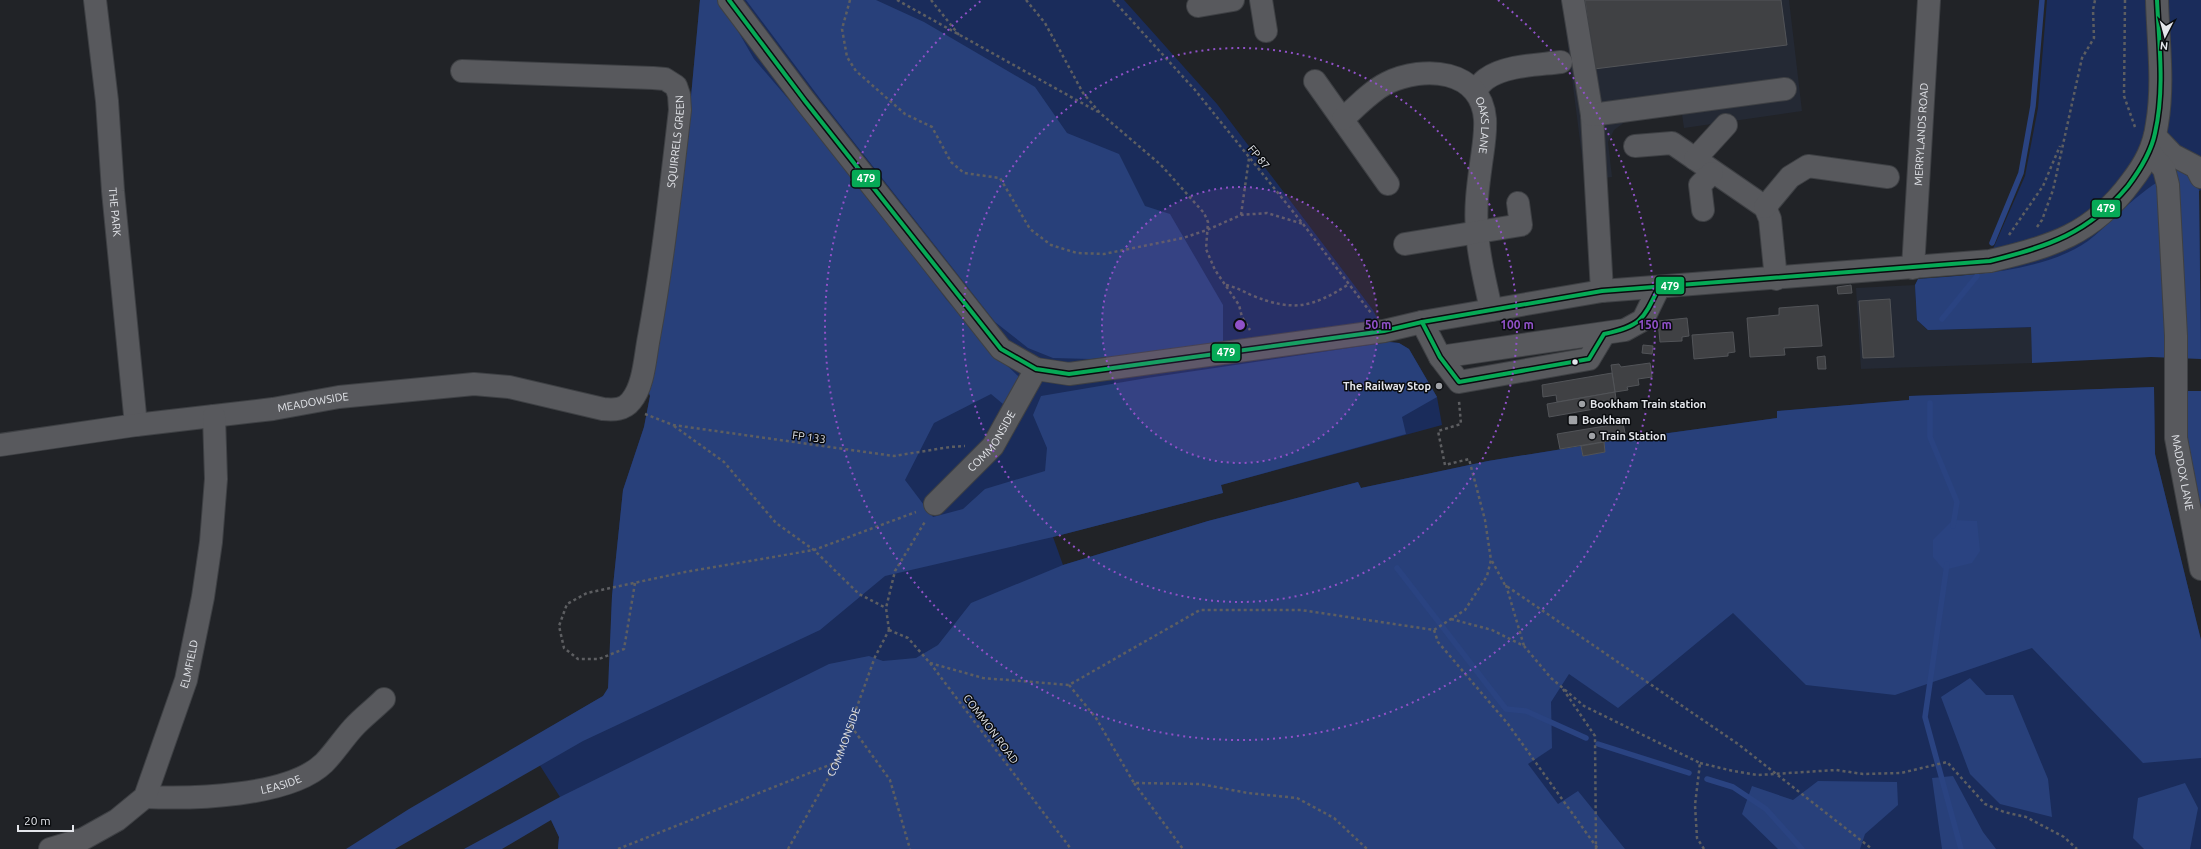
<svg xmlns="http://www.w3.org/2000/svg" width="2201" height="849" font-family="Ubuntu,sans-serif">
<style>
.built{fill:#242934}
.green{fill:#1a2c5b}
.forest{fill:#28407a}
.water{fill:#2a4381}
.lines{fill:none;stroke-linecap:round;stroke-linejoin:round}
.stream{stroke:#2a4381;stroke-width:5.5}
.building{fill:#404144;stroke:#525458}
.minor-casing{stroke:#3e4044;stroke-width:24}
.path{stroke:#5d5e61;stroke-width:2.5;stroke-dasharray:3 3;stroke-linecap:butt}
.minor{stroke:#58595d;stroke-width:22}
.bus-1-casing{stroke:#0a0c0f;stroke-width:7}
.bus-1{stroke:#06aa56;stroke-width:4}
.ring{fill:none;stroke:#9051c8;stroke-width:2;stroke-dasharray:2 4}
.bus-dot{fill:#e4e6eb;stroke:#0a0c0f;stroke-width:1.5}
.poi-dot{fill:#a0a2a6;stroke:#0a0c0f;stroke-width:1.5}
.labels{text-anchor:middle;stroke-width:3;stroke-linejoin:round;paint-order:stroke}
.street-label{font-size:11px;fill:#e4e6eb;stroke:#0a0c0f}
.poi-label{font-size:11px;font-weight:bold;fill:#e4e6eb;stroke:#0a0c0f;text-anchor:start}
.centre{fill:#9051c8;stroke:#0a0c0f;stroke-width:2}
.ring-label{font-size:12px;text-anchor:middle;font-weight:bold;fill:#9051c8;stroke:#0a0c0f;stroke-width:3;stroke-linejoin:round;paint-order:stroke}
.line-badge{stroke:#0a0c0f;stroke-width:1.5}
.badge-label{font-size:11px;text-anchor:middle;font-weight:bold;fill:#fff}
</style>
<rect width="100%" height="100%" fill="#212327"/>
<g class="built">
<path d="M1562,0H1789L1802,111L1684,128L1682,114L1625,122L1614,130L1608,142L1612,177L1585,180Z"/>
<path d="M1915,285L1917,320L1928,330L2031,327L2032,363L1861,369L1856,288Z"/>
</g>
<g class="green">
<path d="M700,0H1124L1217,104L1373,310L1389,342L1399,343L1409,349L1437,397L1442,425L1221,485L1223,493L1053,537L1063,565L1208,521L1358,482L1361,488L1488,461L1581,446L1583,456L1605,452L1604,442L1777,418V411L1909,400V396L2154,387L2155,454L2201,640V849H558L559,837L551,820L560,797L525,742L603,696L609,688L612,596L623,490L644,427L650,396L646,384L688,129Z"/>
<path d="M2047,0H2201V190L2199,191L2201,359L2152,324L1928,330L1917,320L1915,285L1918,279L1989,274L1993,249L2025,176L2038,108Z"/>
</g>
<g class="forest">
<path d="M700,0H720L754,59L850,171L946,299L991,350L1018,376V391L1003,404L991,394L934,423L905,480L933,517L963,509L985,489L1045,471L1047,448L1033,415L1041,396L1147,378L1389,342L1399,343L1409,349L1437,397L1402,417L1406,434L1221,485L1223,493L1053,537L885,576L820,630L583,741L395,849H346L409,809L603,696L608,688L612,596L623,490L644,427L650,396L646,384L688,129Z"/>
<path d="M746,0H876L924,22L1035,87L1067,133L1119,154L1145,206L1170,214L1223,305V344L1091,359L1053,358L1028,348L995,322L824,104Z"/>
<path d="M2181,168L2192,176L2199,190L2201,359L2151,357L2032,363L2031,327L1928,330L1917,320L1915,285L1918,279C1970,275 2044,272 2088,241C2105,228 2119,212 2136,198C2150,186 2165,177 2181,168Z"/>
<path d="M2154,387L2155,454L2201,640V758L2143,763L2032,648L1895,695L1806,685L1733,613L1618,708L1569,674L1551,702L1552,748L1528,764L1558,804L1578,791L1625,849H558L559,837L551,820L502,849H464L560,797L829,664L869,656L883,661L916,658L938,645L971,603L1063,565L1208,521L1358,482L1361,488L1488,461L1581,446L1583,456L1605,452L1604,442L1777,418V411L1909,400V396Z"/>
<path d="M2185,391H2201V525L2190,472Z"/>
<path d="M1970,678L1986,695H2013L2048,779L2052,817L2000,804L1970,774L1941,697Z"/>
<path d="M1953,776L1983,832L1996,849H1942L1932,778Z"/>
<path d="M1818,781L1897,782L1898,805L1865,834L1860,849H1778L1742,814L1752,786L1793,800Z"/>
<path d="M2185,783L2198,808L2190,849H2144L2133,838L2138,798Z"/>
</g>
<path class="water" d="M1953,520L1977,521L1980,551L1972,563L1944,570L1933,557V540Z"/>
<g class="lines">
<g class="stream">
<path d="M1992,243L2021,173L2033,106L2042,0"/>
<path d="M1942,319L1977,276"/>
<path d="M1930,403V437L1957,502L1953,526"/>
<path d="M1947,564L1925,717L1961,849"/>
<path d="M1397,568L1506,709L1526,711L1586,738"/>
<path d="M1598,744L1689,773"/>
<path d="M1707,779L1733,787L1766,809L1802,849"/>
</g>
</g>
<g class="building">
<path d="M1585,0H1781L1787,45L1594,69Z"/>
<path d="M1851,285L1852,293L1838,294L1837,287Z"/>
<path d="M1890,299L1894,357L1863,358L1859,301Z"/>
<path d="M1818,305L1822,346L1784,348L1785,355L1750,357L1747,318L1779,315V308Z"/>
<path d="M1687,318L1689,336L1682,337V341L1660,342L1658,321Z"/>
<path d="M1733,332L1735,352L1728,353V356L1694,359L1692,335Z"/>
<path d="M1643,345L1653,346L1652,354L1642,353Z"/>
<path d="M1825,356L1826,369H1818L1817,357Z"/>
<path d="M1650,363L1652,377L1638,379L1639,385L1627,387L1628,390L1615,392L1611,365L1619,364L1621,367Z"/>
<path d="M1612,373L1615,392L1557,402L1556,395L1543,397L1542,385Z"/>
<path d="M1615,392L1617,405L1549,417L1547,404Z"/>
<path d="M1623,423L1626,438L1560,449L1557,434Z"/>
<path d="M1604,442L1605,452L1583,456L1581,446Z"/>
</g>
<g class="lines">
<g class="minor-casing">
<g id="minor">
<path id="s2" d="M95,0L107,101L113,191L136,425"/>
<path d="M729,0L805,101L1001,349L1036,369L1069,374L1384,331L1422,322L1602,291L1990,261C2051,247 2093,234 2131,182C2145,164 2154,147 2157,124C2164,84 2158,40 2157,0"/>
<path d="M1261,0L1266,31"/>
<path d="M1573,0L1592,115L1602,291"/>
<path d="M1198,6L1233,0"/>
<path d="M1315,81L1388,184"/>
<path d="M1475,91C1478,87 1482,82 1486,79C1505,65 1538,65 1561,62"/>
<path d="M1592,115L1785,89"/>
<path id="s3" d="M1343,119C1356,107 1371,91 1387,83C1424,65 1481,69 1485,119C1486,134 1483,149 1481,164C1478,186 1475,208 1477,230C1478,257 1486,284 1491,310"/>
<path d="M2155,136L2173,155L2196,167L2201,177"/>
<path d="M1635,146L1672,143L1765,207L1770,219L1776,279"/>
<path id="s4" d="M2150,153L2164,169L2168,185L2176,336V438L2201,569"/>
<path d="M1695,159L1726,125"/>
<path d="M1765,207L1790,177L1808,166L1888,177"/>
<path d="M1703,210L1700,185L1712,173"/>
<path d="M1405,244L1521,225L1518,203"/>
<path id="s5" d="M1913,268L1929,0"/>
<path d="M1422,322L1440,357L1459,382L1589,359L1604,334"/>
<path d="M1440,357L1625,330L1643,320L1659,287"/>
<path id="s6" d="M0,445L136,425L273,409L339,397L474,384L509,387L603,409C614,410 624,410 631,401C644,386 645,357 649,337C663,261 671,187 680,110L679,95L676,86L665,79L653,78L462,71"/>
<path id="s7" d="M935,504L993,446L1036,369"/>
<path id="s8" d="M145,797C192,799 289,797 324,763C334,753 343,739 353,728C362,718 374,709 384,699"/>
<path id="s9" d="M50,849L83,839L117,820L145,797L186,680L203,597L211,542L216,479L214,416"/>
</g>
</g>
<g class="path">
<path d="M850,0L842,29L847,57L856,71L905,114L932,127L951,162L964,173L1000,178L1030,229L1051,245L1077,253L1104,254L1183,238L1207,230L1241,215L1267,213L1303,224"/>
<path d="M897,0L1098,112"/>
<path d="M931,0L959,35"/>
<path d="M1026,0L1045,23L1083,93L1100,113L1161,165L1204,213L1208,222L1206,249L1215,270L1239,305L1242,317L1250,330"/>
<path d="M1113,0L1195,90L1303,224L1371,313"/>
<path d="M2125,0L2124,96L2135,127"/>
<path d="M1241,215L1249,158"/>
<path d="M2037,227L2042,220L2053,190L2082,58L2094,38L2093,10L2095,0"/>
<path d="M2009,235L2043,186L2060,146"/>
<path d="M1226,285C1235,287 1243,291 1251,295C1293,312 1312,308 1349,284"/>
<path d="M645,414L673,425L894,456L950,447L965,446"/>
<path d="M674,426L724,462L776,523L814,550L859,594L886,608"/>
<path d="M1492,561L1505,585L1738,744L1872,849"/>
<path d="M635,583L624,649L599,659H578L564,648L559,626L567,604L587,593L685,572L814,550L916,512"/>
<path d="M1506,585L1524,646"/>
<path d="M1451,619L1492,630L1524,646L1551,678L1584,706L1700,763L1695,805L1697,838L1704,849"/>
<path d="M889,630L908,638L930,663L1071,849"/>
<path d="M889,630L886,608L895,571L926,520"/>
<path d="M1434,630L1438,642L1508,724L1598,849"/>
<path d="M930,663L983,678L1069,685L1200,610H1301L1434,630L1465,610L1487,576L1491,560L1485,520L1469,459L1445,465L1438,431L1461,424L1459,401"/>
<path d="M1069,685L1096,718L1134,783L1200,784L1248,793L1297,798L1334,818L1367,849"/>
<path d="M1563,689L1595,736L1596,849"/>
<path d="M851,726L890,780L910,849"/>
<path d="M1700,763L1733,771L1758,775L1836,770L1863,774L1901,773L1947,762L1985,804L2004,812L2026,817L2064,837L2077,849"/>
<path d="M1134,783L1183,849"/>
<path d="M618,849L837,762"/>
<path id="s1" d="M788,849L837,762L875,657L889,630"/>
</g>
<use href="#minor" class="minor"/>
<g class="bus-1-casing">
<g id="bus-1">
<path d="M729,0L805,101L1001,349L1036,369L1069,374L1384,331L1422,322L1602,291L1990,261C2047,247 2089,233 2128,186C2140,170 2151,153 2155,133C2165,89 2159,44 2157,0"/>
<path d="M1422,322L1440,357L1459,382L1589,359L1604,334C1641,326 1643,320 1659,287"/>
</g>
</g>
<use href="#bus-1" class="bus-1"/>
</g>
<circle cx="1240" cy="325" r="138" fill="#9051c8" fill-opacity=".12"/>
<g class="ring">
<circle cx="1240" cy="325" r="138"/>
<circle cx="1240" cy="325" r="277"/>
<path d="M1498 0A415 415 0 1 1 982 0"/>
</g>
<circle class="bus-dot" cx="1575" cy="362" r="3.5"/>
<g class="poi-dot">
<circle cx="1439" cy="386" r="4"/>
<circle cx="1582" cy="404" r="4"/>
<rect x="1568" y="415" width="10" height="10" rx="2"/>
<circle cx="1592" cy="436" r="4"/>
</g>
<g class="labels">
<g class="street-label">
<text dy="4" stroke="none"><textPath href="#s3" startOffset="187">OAKS LANE</textPath></text>
<text dy="4" stroke="none"><textPath href="#s5" startOffset="134">MERRYLANDS ROAD</textPath></text>
<text dy="4" stroke="none"><textPath href="#s6" startOffset="905">SQUIRRELS GREEN</textPath></text>
<text transform="translate(1259 157) rotate(51)" y="4">FP 87</text>
<text dy="4" stroke="none"><textPath href="#s2" startOffset="213">THE PARK</textPath></text>
<text dy="4" stroke="none"><textPath href="#s6" startOffset="316">MEADOWSIDE</textPath></text>
<text transform="translate(809 437) rotate(8)" y="4">FP 133</text>
<text dy="4" stroke="none"><textPath href="#s7" startOffset="85">COMMONSIDE</textPath></text>
<text dy="4" stroke="none"><textPath href="#s4" startOffset="326">MADDOX LANE</textPath></text>
<text dy="4" stroke="none"><textPath href="#s9" startOffset="250">ELMFIELD</textPath></text>
<text transform="translate(991 729) rotate(53)" y="4">COMMON ROAD</text>
<text dy="4" stroke="none"><textPath href="#s1" startOffset="121">COMMONSIDE</textPath></text>
<text dy="4" stroke="none"><textPath href="#s8" startOffset="137">LEASIDE</textPath></text>
</g>
<g class="poi-label">
<text x="1431" y="390" text-anchor="end">The Railway Stop</text>
<text x="1590" y="408">Bookham Train station</text>
<text x="1582" y="424">Bookham</text>
<text x="1600" y="440">Train Station</text>
</g>
</g>
<circle cx="1240" cy="325" r="6" class="centre"/>
<g class="ring-label">
<text x="1378" y="329">50 m</text>
<text x="1517" y="329">100 m</text>
<text x="1655" y="329">150 m</text>
</g>
<g class="line-badge">
<rect x="851" y="169" width="30" height="19" rx="4" fill="#06aa56"/>
<rect x="2091" y="199" width="30" height="19" rx="4" fill="#06aa56"/>
<rect x="1655" y="276" width="30" height="19" rx="4" fill="#06aa56"/>
<rect x="1211" y="343" width="30" height="19" rx="4" fill="#06aa56"/>
</g>
<g class="badge-label">
<text x="866" y="182">479</text>
<text x="2106" y="212">479</text>
<text x="1670" y="290">479</text>
<text x="1226" y="356">479</text>
</g>
<g transform="translate(2165 36) rotate(186)" stroke="#0a0c0f" stroke-width="3" paint-order="stroke">
<path d="M0-3L7 15L0 10L-7 15Z" fill="#e4e6eb"/>
<text y="-6" font-size="11" font-weight="bold" text-anchor="middle" fill="#e4e6eb">N</text>
</g>
<path d="M18 825v6h55v-6" fill="none" stroke="#e4e6eb" stroke-width="2"/>
<text x="24" y="825" font-size="12" fill="#e4e6eb" stroke="#0a0c0f" stroke-width="3" paint-order="stroke">20 m</text>
</svg>
